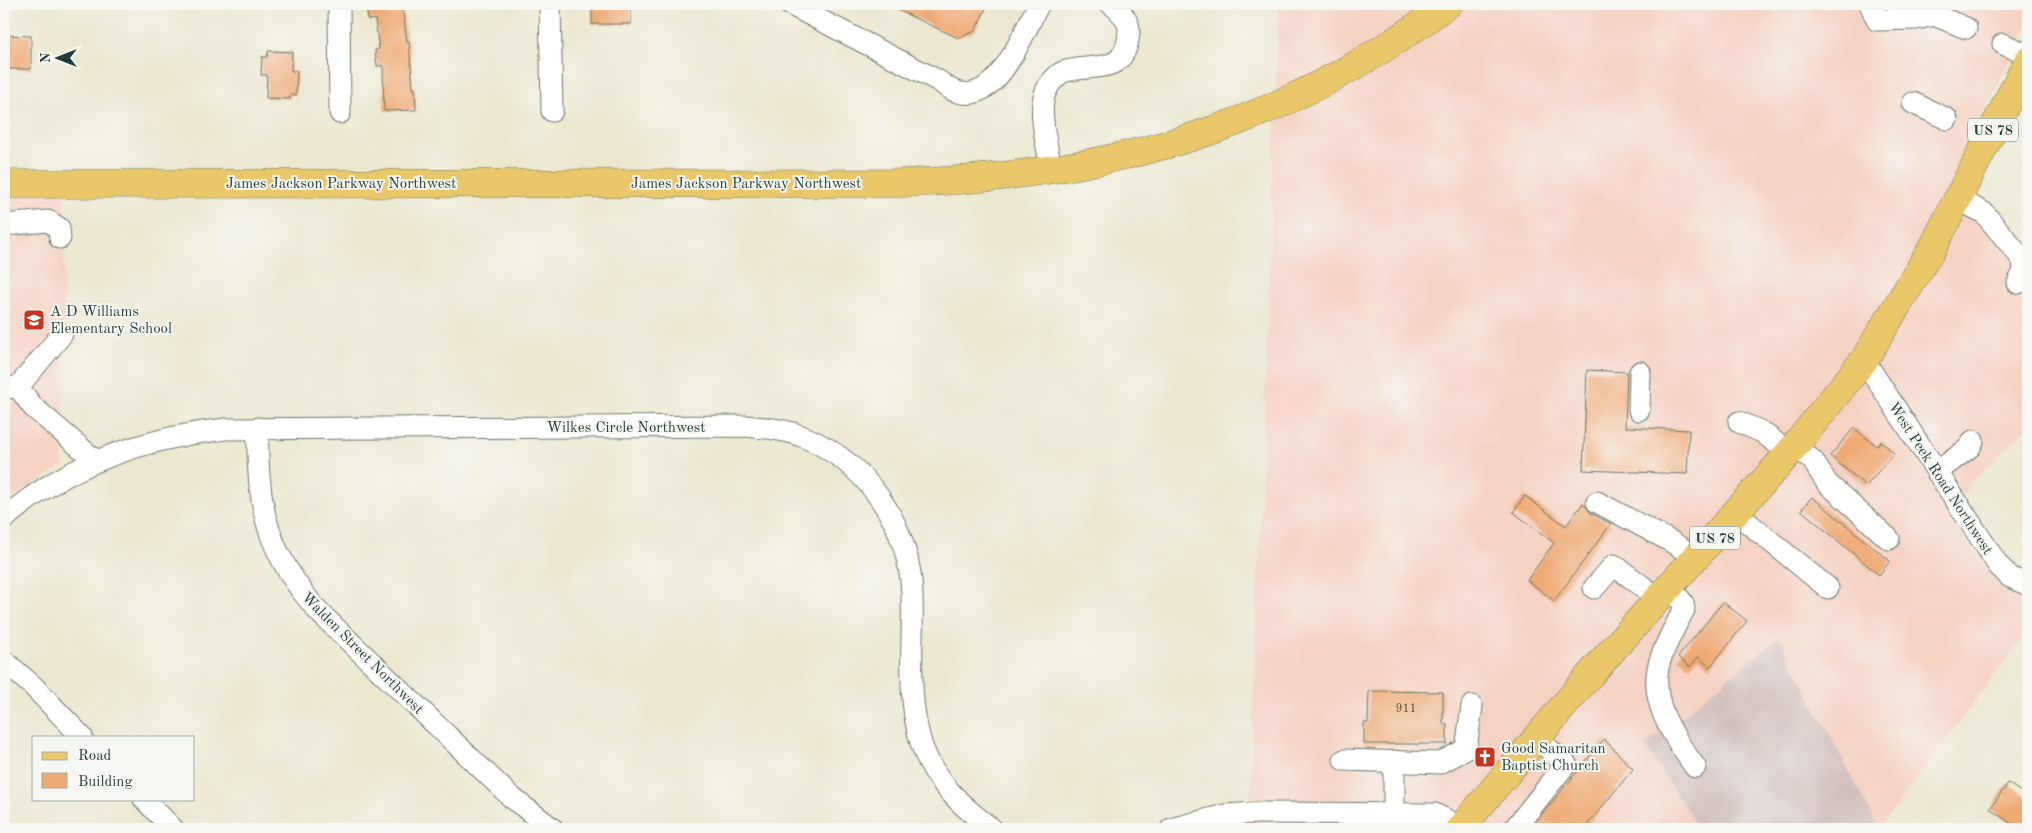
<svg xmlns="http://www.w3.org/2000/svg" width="2032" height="833" font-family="'Old Standard TT',serif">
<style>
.built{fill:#f5d2c2}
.industrial{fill:#d1bfbd}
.building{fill:#efa972}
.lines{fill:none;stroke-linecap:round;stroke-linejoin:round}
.minor-casing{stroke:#67796b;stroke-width:23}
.major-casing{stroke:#67796b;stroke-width:29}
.minor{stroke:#fff;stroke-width:21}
.major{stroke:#eac769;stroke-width:28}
.labels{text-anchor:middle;stroke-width:4;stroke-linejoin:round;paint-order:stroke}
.number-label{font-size:12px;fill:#535844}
.shield{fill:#f6f6f2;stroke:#60746d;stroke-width:1}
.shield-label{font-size:14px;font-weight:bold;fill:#1f3d34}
.street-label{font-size:15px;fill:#1f3d34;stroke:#f6f6f2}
.poi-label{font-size:15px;fill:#1f3d34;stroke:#f6f6f2;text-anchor:start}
</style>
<rect width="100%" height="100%" fill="#f6f6f2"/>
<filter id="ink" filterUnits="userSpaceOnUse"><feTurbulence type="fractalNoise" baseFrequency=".02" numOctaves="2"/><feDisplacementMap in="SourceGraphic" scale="10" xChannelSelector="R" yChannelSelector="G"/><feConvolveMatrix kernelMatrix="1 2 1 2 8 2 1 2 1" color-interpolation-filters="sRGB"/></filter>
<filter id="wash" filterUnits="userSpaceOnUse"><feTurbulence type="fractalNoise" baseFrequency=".0096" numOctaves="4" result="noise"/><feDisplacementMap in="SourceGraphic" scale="20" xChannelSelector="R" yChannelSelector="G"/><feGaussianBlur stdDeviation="1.12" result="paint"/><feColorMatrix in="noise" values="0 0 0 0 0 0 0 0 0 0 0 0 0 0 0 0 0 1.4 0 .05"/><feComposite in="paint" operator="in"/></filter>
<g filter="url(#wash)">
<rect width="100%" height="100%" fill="#ece8d0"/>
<g class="built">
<path d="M1279,4H2028V25L1955,169L2028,245V427L1970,483L1951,522L2000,585L2028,599V631L1879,829H1232L1250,800Z"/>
<path d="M65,174L63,466L4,503V175Z"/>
</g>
<path class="industrial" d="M1779,637L1879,829H1699L1645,746Z"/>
<g id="blocks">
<g class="building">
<path d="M366,4H402L407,42H409L413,88H415L416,110L384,111L383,66H377L375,50L379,49L375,19L368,20Z"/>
<rect x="592" y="4" width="39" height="20"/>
<path d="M885,4H988L975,31L958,38Z"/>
<path d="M4,35L31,36V69H4Z"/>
<path d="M268,51L292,52L291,71H297L296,95H290V99L266,98L267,75H261L262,57H267Z"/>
<path d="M1587,370L1627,372L1625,427L1689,430L1687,474L1583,470Z"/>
<path d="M1854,428L1877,446L1881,441L1894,453L1866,486L1830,456Z"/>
<path d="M1525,496L1566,526L1583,503L1591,513L1611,524L1554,601L1527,580L1554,543L1513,512Z"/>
<path d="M1812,497L1890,561L1879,575L1801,510Z"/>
<path d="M1723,602L1747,621L1710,667L1698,657L1690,667L1678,657Z"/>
<path d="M1369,691L1443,692V724H1447V744H1364V723H1368Z"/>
<path d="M1604,739L1633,769L1584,829H1530Z"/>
<path d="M2008,783L2028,797V829H2019L1990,809Z"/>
</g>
</g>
</g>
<g filter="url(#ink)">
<use href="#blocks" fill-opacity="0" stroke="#67796b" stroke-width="1"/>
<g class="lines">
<g class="minor-casing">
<g id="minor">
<path d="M339,4L340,113"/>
<path d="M550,4L552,111"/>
<path d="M789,4L939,81C990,126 1020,38 1039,4"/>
<path d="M1870,4L1877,20L1916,19L1934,15L1966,28"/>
<path d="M2003,44L2028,55"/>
<path d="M1913,103L1947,119"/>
<path d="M1051,169C1048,148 1036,108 1047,89C1049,84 1058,74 1063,72C1093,62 1126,78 1129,32C1130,21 1119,9 1111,4"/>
<path d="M1958,199L1984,213L2023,260L2024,271L2018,283"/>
<path d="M4,225L48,221L59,228L60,238"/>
<path d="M1864,360L1998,565L2010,577L2028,585"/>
<path d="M18,387L33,407L96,461"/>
<path d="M4,388L18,387L62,334"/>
<path d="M1639,410L1640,372"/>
<path d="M1739,422L1762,432L1789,453"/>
<path d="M258,428C256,506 267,554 320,613L511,797L553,829"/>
<path d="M1795,445L1813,461L1827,483L1889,539"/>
<path d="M1937,472L1970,447L1973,441"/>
<path d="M1597,502L1672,542L1696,558"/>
<path d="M1737,514L1828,588"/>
<path d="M4,519C66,464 145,438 226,429L745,426C765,428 785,429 804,437C867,463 909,525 912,593C914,643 906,694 921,743C933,780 962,807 992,829"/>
<path d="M1670,587L1683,603L1684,610C1676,624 1668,639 1662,655C1645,696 1672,735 1695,767"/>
<path d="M1594,588L1614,565L1659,599"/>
<path d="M4,661L34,687L82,737"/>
<path d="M1344,760L1440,763L1466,749L1472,706"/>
<path d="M1394,761V814"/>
<path d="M144,799L173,829"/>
<path d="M1171,829L1225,815L1257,813L1435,814L1464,829"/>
<path d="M1514,829L1566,764L1536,738"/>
</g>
</g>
<g class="major-casing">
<g id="major">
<path d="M4,184L902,183C1107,176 1282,129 1448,4"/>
<path d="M1460,829L1589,676L1789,453L1864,360L1933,247L2028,61"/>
</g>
</g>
<use href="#minor" class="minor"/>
<use href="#major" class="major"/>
</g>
</g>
<defs>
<g id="school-square" transform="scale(1.125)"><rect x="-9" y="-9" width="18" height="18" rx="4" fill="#c8321e" stroke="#f6f6f2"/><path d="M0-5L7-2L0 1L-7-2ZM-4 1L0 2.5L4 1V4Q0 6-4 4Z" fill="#fff"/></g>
<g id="church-square" transform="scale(1.125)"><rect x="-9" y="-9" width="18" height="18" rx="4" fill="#c8321e" stroke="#f6f6f2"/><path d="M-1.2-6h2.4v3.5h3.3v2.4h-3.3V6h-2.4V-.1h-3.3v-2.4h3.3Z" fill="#fff"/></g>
</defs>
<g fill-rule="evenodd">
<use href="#school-square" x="34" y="320"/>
<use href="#church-square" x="1485" y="757"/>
</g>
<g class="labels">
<g class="number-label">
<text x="1406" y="712">911</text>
</g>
<g class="shield">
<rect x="1968" y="118.5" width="50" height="23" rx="4"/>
<rect x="1690" y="526.5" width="50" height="23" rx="4"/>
</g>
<g class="shield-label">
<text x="1993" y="135">US 78</text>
<text x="1715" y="543">US 78</text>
</g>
<g class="street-label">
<text x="341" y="188">James Jackson Parkway Northwest</text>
<text x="746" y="188">James Jackson Parkway Northwest</text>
<text x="626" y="432">Wilkes Circle Northwest</text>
<text transform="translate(1941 478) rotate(57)" y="5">West Peek Road Northwest</text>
<text transform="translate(363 653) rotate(45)" y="5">Walden Street Northwest</text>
</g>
<g class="poi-label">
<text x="50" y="316">A D Williams<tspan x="50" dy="17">Elementary School</tspan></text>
<text x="1501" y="753">Good Samaritan<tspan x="1501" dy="17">Baptist Church</tspan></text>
</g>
</g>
<rect width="2032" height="833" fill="none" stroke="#f6f6f2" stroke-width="20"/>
<rect x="32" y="736" width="162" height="65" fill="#f6f6f2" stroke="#a0aca6"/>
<rect x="42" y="752" width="25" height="8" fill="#eac769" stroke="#a0aca6"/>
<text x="78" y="760" font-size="15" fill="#1f3d34">Road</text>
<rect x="42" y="773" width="25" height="15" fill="#efa972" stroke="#a0aca6"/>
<text x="78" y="786" font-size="15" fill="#1f3d34">Building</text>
<g transform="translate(58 58) rotate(270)" stroke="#f6f6f2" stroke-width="4" paint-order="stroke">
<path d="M0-4L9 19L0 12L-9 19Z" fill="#1f3d34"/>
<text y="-8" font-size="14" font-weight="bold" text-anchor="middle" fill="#1f3d34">N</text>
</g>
</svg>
